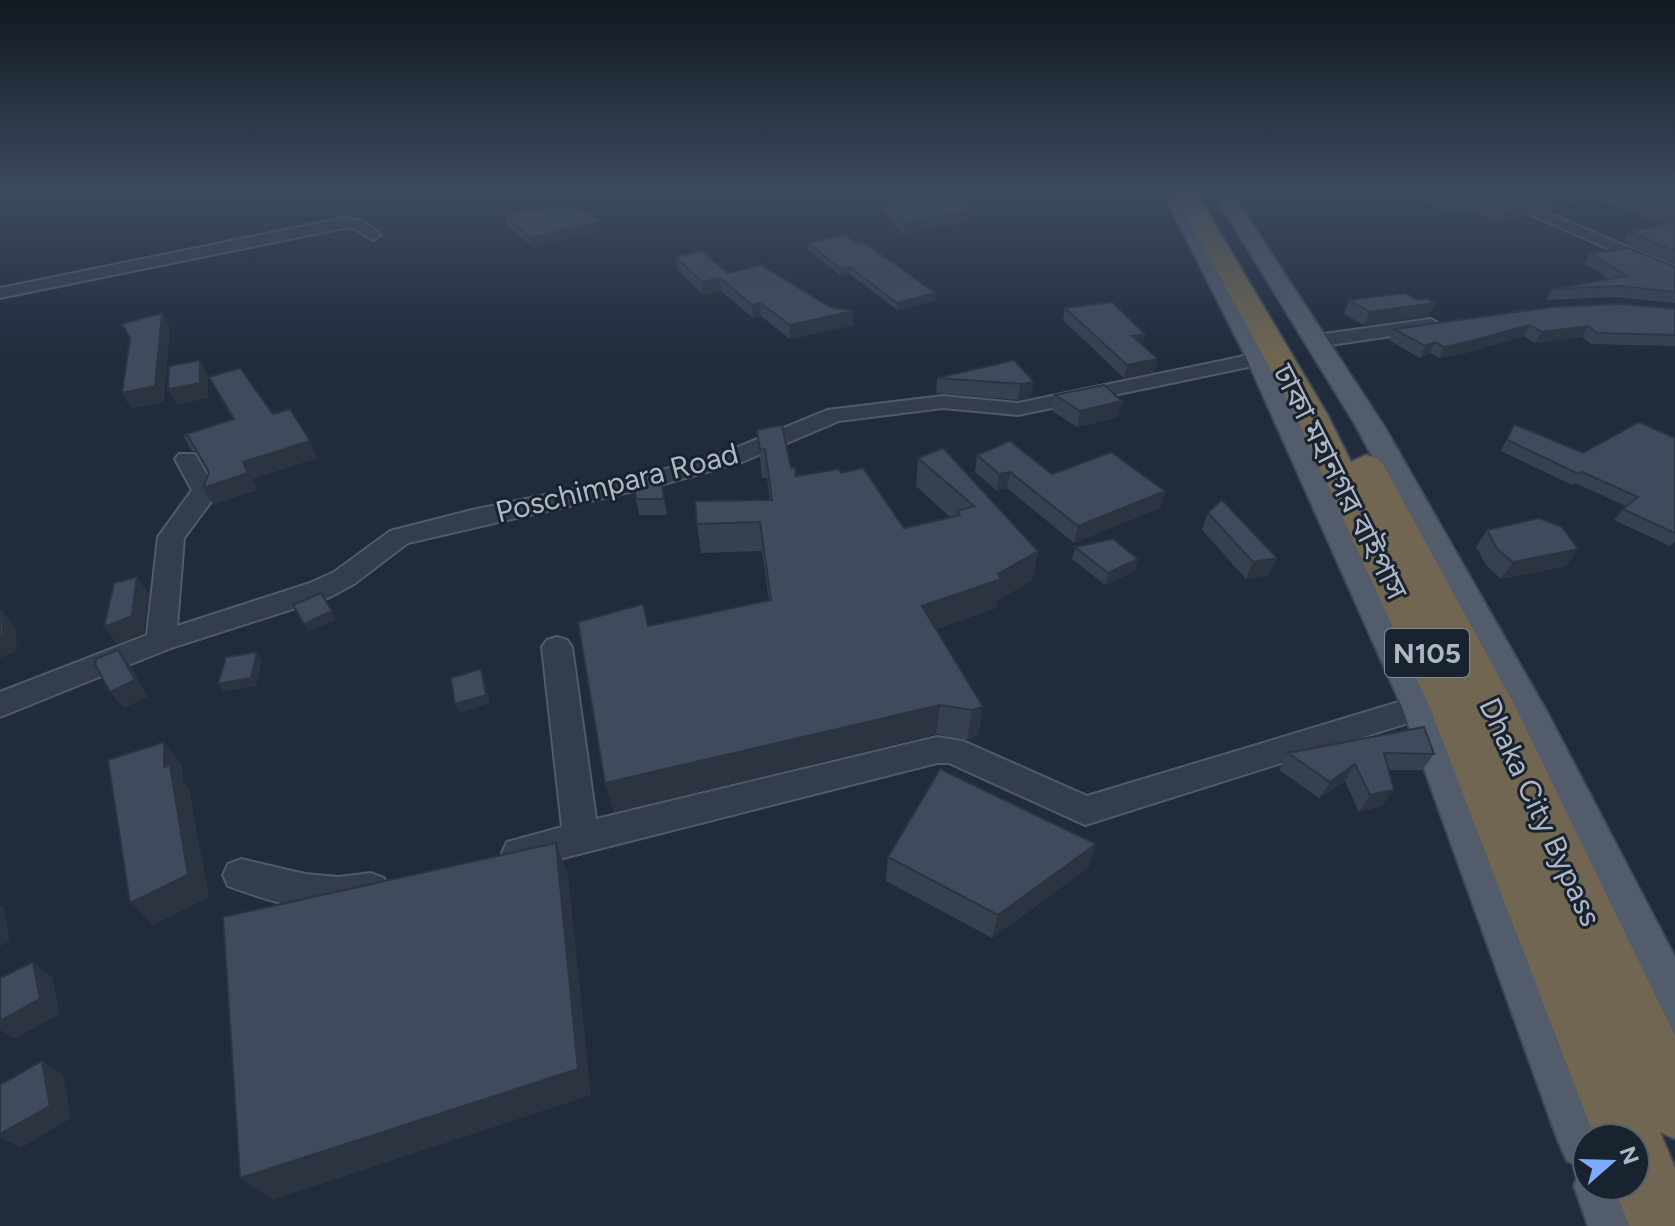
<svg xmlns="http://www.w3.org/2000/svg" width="1675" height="1226" font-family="Figtree,'Noto Sans Bengali',sans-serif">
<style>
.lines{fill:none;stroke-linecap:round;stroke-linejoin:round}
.minor-casing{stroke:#525a69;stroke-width:4}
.major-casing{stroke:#3d4654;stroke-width:4}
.highway-casing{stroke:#3f4756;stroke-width:4}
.minor{fill:#343d4b;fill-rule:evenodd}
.major{fill:#525c6b;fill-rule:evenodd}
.highway{fill:#716651;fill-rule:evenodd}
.wall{fill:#364050}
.shaded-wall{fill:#2c3441}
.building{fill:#3f4a5d;stroke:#2c3441;stroke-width:2}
.labels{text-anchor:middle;stroke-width:6;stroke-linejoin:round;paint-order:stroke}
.shield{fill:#19222f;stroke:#828a99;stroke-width:2}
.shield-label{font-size:28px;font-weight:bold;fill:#afb7c7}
.street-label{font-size:30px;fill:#afb7c7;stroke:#19222f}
</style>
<rect width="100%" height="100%" fill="#202b3b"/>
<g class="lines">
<g class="minor-casing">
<g id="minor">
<path d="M1473,189H1492L1675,267V278Z"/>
<path d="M344,218L363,221L381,235L373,240L353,228H344L0,298V288Z"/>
<path d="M1431,319L1441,325L1438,329L1317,347L1307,341L1317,335Z"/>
<path d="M1258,349L1268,355L1253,366L1018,415L943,408L839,421L742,462L660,485L408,543L354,584L330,597L171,648L0,717V692L147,635L158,537L192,490L175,459L179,454H195L216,490L213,499L184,538L177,626L310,583L334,572L390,531L472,510L648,474L726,452L827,410L943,396L1018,403L1240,357Z"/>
<path d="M557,637L567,640L572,647L596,819L937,737L963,741L1087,796L1422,695L1433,699L1437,707L1433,715L1085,825L949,763H937L520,869L507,864L502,853L507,842L562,827L542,647L547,640Z"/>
<path d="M241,859L305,874L339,877L371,873L384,878L389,890L384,902C334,921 276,904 228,886L223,875L228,864Z"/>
</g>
</g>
<g class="major-casing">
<g id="major">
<path d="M1161,189H1180L1271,355L1442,707L1614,1138H1587V1186H1632L1648,1226H1588L1574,1186L1581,1167L1567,1161L1558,1141L1402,707L1245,355Z"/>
<path d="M1211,189H1229L1384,426L1547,712L1675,957V1037L1657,1029L1507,712L1356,426Z"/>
</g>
</g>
<g class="highway-casing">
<path id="highway" d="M1172,189H1194L1327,414L1351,462L1366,455L1378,459L1384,466L1516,708L1675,1036V1139L1660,1132L1675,1168V1226H1629L1614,1186H1635V1138H1595L1430,708L1295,414Z"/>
</g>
<use href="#minor" class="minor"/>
<use href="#major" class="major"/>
<use href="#highway" class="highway"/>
</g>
<g class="wall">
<path d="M777,189H840V191L788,198Z"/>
<path d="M1329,189H1493L1525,215L1500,222L1474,212L1446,211L1401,191L1347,198Z"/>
<path d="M1499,189H1675V264L1623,242L1629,232L1664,224L1591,198L1548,210Z"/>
<path d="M883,201L970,221L904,234L882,211Z"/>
<path d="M532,212L603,230L532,247L507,224L505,214Z"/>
<path d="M808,243L935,300L897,310L850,274L841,276L808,250Z"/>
<path d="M1590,253L1675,267V303L1614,297L1546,300L1552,289L1609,279L1584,263Z"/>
<path d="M676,257L728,273L853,325L790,339L761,316L753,318L721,291L703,295L678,270Z"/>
<path d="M1349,300H1418L1429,316L1364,325L1344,314Z"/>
<path d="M1065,308L1145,334L1142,346L1158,359L1154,372L1124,378L1063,320Z"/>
<path d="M1675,309V346L1591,344L1582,337L1535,343L1524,336L1466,353L1439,358L1430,353L1420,358L1389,340L1394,329Z"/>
<path d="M1014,360L1031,397L1018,400L936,393L937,378Z"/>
<path d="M209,377L273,414L310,441L317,458L252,479L257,490L213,504L209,472L198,452L192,451L183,435L233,419Z"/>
<path d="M1055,395L1122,401L1118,417L1077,427L1052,411Z"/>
<path d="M1514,424L1583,453L1675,438V541L1670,546L1614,520L1626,506L1575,483L1572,485L1501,451Z"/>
<path d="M757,430L796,476L841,473L904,528L950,517L916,486L918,458L1038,551L1032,580L997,601L996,608L936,629L983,707L978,736L967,740L936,734L614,812L605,783L648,626L769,600L762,551L701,553L697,524L770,500L767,478H762Z"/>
<path d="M977,455L1052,474L1165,491L1160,508L1074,543L1007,488L997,491L975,472Z"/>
<path d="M660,473L667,515H639L636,499Z"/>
<path d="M1208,513L1269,575L1246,579L1202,530Z"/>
<path d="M1487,530L1578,549L1566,566L1501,579L1486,565L1476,547Z"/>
<path d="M1075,547L1135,571L1105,585L1072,559Z"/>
<path d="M1424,727L1434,754L1422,770H1389L1382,806L1359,812L1345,781L1319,798L1279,770L1288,753Z"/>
<path d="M1096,844L1088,868L992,938L886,881L888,857Z"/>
</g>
<g class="shaded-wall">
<path d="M793,189H840V191L788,198V190Z"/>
<path d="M1351,189H1402L1401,191L1347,198Z"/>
<path d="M1596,189L1591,198L1548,210L1553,200Z"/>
<path d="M1530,205L1525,215L1500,222L1505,212Z"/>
<path d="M971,210L970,221L904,234L905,223Z"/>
<path d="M602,221L603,230L532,247L530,238Z"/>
<path d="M850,267V274L841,276V269Z"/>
<path d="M720,278L721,291L703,295L702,282Z"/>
<path d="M935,293V300L897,310V303Z"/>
<path d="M760,303L761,316L753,318L752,305Z"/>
<path d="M1435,303L1429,316L1364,325L1370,312Z"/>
<path d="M853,311V325L790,339V325Z"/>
<path d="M162,313L170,328L164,402L131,409L122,393Z"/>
<path d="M1530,325L1524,336L1466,353L1439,358L1444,347Z"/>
<path d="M1588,326L1582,337L1535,343L1542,332Z"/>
<path d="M1145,334L1142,346L1132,336Z"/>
<path d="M1435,342L1430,353L1420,358L1425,346Z"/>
<path d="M1158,359L1154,372L1124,378L1127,365Z"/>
<path d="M200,360L208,375V398L177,405L168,389Z"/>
<path d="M1034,382L1031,397L1018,400L1020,384Z"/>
<path d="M1122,401L1118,417L1077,427L1080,411Z"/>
<path d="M310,441L317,458L252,479L257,490L213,504L203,488L243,462Z"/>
<path d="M1010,472L1007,488L997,491L999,474Z"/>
<path d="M1165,491L1160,508L1074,543L1078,526Z"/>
<path d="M1578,549L1566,566L1501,579L1513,562Z"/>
<path d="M1038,551L1032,580L997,601L996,608L919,635L922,606L998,574Z"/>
<path d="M1277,558L1269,575L1246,579L1253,562Z"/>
<path d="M1138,559L1135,571L1105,585L1108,573Z"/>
<path d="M137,577L149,594L144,633L117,644L104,627Z"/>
<path d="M2,611L16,627L17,651L0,658V636Z"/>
<path d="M332,611L336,620L308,632L304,624Z"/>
<path d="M118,650L131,667L148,697L124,708L110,692Z"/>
<path d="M257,652L262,661L256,686L224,692L218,684Z"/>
<path d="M481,669L484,678L490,703L459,713L455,704Z"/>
<path d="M940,705L936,734L614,812L605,783Z"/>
<path d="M983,707L978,736L967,740L972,710Z"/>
<path d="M164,742L182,765L183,781L189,789L209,897L153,925L130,903L164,767Z"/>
<path d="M1355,764L1345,781L1319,798L1330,782Z"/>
<path d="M1394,790L1382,806L1359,812L1370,795Z"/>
<path d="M556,843L568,874L591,1095L273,1200L240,1178Z"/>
<path d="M1096,844L1088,868L992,938L998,915Z"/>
<path d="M0,905L4,908L10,941L0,946Z"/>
<path d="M33,962L52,977L60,1014L14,1039L0,1030V1021Z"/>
<path d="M42,1061L63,1075L71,1118L21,1148L0,1137V1134Z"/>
</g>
<g class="building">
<path d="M1423,189H1493L1530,205L1505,212L1478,202L1451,201Z"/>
<path d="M1526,189H1596L1553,200Z"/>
<path d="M1596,189H1675V215Z"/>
<path d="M947,190L971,210L905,223L883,201Z"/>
<path d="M570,204L602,221L530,238L505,214L529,209L532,212Z"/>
<path d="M1675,221V251L1629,232Z"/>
<path d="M845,235L857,244L864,242L935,293L897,303L850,267L841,269L808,243Z"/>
<path d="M1629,248L1675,267V292L1620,286L1552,289L1627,276L1590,253Z"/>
<path d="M702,251L728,273L761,265L830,307L853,311L790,325L760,303L752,305L720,278L702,282L676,257Z"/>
<path d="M1405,293L1418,300L1427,299L1435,303L1370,312L1349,300Z"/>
<path d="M1112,302L1145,334L1132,336L1158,359L1127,365L1065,308Z"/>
<path d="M1621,304L1675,309V335L1597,333L1588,326L1542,332L1530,325L1471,341L1444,347L1435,342L1425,346L1394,329L1552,307Z"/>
<path d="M162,313L155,386L122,393L130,338L122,324Z"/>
<path d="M200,360V383L168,389L169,366Z"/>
<path d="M1014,360L1034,382L1020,384L937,378Z"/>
<path d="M240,368L273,414L290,409L310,441L243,462L248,473L203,488L209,472L188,436L183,435L234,419L209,377Z"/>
<path d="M1104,385L1122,401L1080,411L1055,395Z"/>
<path d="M1639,422L1675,438V533L1623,509L1638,497L1582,472L1579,474L1507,440L1514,424L1583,453Z"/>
<path d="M782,425L791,468H795L796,476L839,469L841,473L863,468L904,528L960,515L957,511L974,506L918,458L943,448L1038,551L998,574L1001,579L922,606L983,707L972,710L940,705L605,783L578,622L643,604L648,626L771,600L760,522L697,524L695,501L772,500L765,449L760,450L757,430Z"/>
<path d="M1010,441L1052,474L1111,452L1165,491L1078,526L1010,472L999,474L977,455Z"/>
<path d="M660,473L664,499H636L633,477Z"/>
<path d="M1222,500L1277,558L1253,562L1208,513Z"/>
<path d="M1539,518L1562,527L1578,549L1513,562L1497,549L1487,530Z"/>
<path d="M1113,539L1138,559L1108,573L1075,547Z"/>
<path d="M137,577L132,616L104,627L114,583Z"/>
<path d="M321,593L332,611L304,624L293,605Z"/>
<path d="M0,611H2L3,635L0,636Z"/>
<path d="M118,650L135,680L110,692L95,664L96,659Z"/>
<path d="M257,652L251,678L218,684L226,657Z"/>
<path d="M481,669L486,695L455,704L451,678Z"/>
<path d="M1424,727L1434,754L1384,753L1394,790L1370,795L1355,764L1330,782L1288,753Z"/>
<path d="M164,742V767L170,765L188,875L130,903L108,760Z"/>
<path d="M940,769L1096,844L998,915L888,857Z"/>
<path d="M556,843L578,1069L240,1178L223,917Z"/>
<path d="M33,962L40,999L0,1021V978Z"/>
<path d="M42,1061L50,1106L0,1134V1085Z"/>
</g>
<linearGradient id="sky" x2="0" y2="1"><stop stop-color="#121820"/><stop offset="0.53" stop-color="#3c4a60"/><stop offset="1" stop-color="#3c4a60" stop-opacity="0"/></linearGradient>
<rect width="1675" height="360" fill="url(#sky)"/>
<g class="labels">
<rect class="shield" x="1385" y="629" width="84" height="48" rx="6"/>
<g class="shield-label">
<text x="1427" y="663">N105</text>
</g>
<g class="street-label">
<text transform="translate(1340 482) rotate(63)" y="10">ঢাকা মহানগর বাইপাস</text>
<text transform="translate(617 483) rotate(-14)" y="10">Poschimpara Road</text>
<text transform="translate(1540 812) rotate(65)" y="10">Dhaka City Bypass</text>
</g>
</g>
<g transform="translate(1611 1162) rotate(70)"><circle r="38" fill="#19222f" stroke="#555e6c" stroke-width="2"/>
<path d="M0-6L14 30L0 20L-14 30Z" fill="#7dabfd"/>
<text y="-12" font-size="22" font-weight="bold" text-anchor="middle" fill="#afb7c7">N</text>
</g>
</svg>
